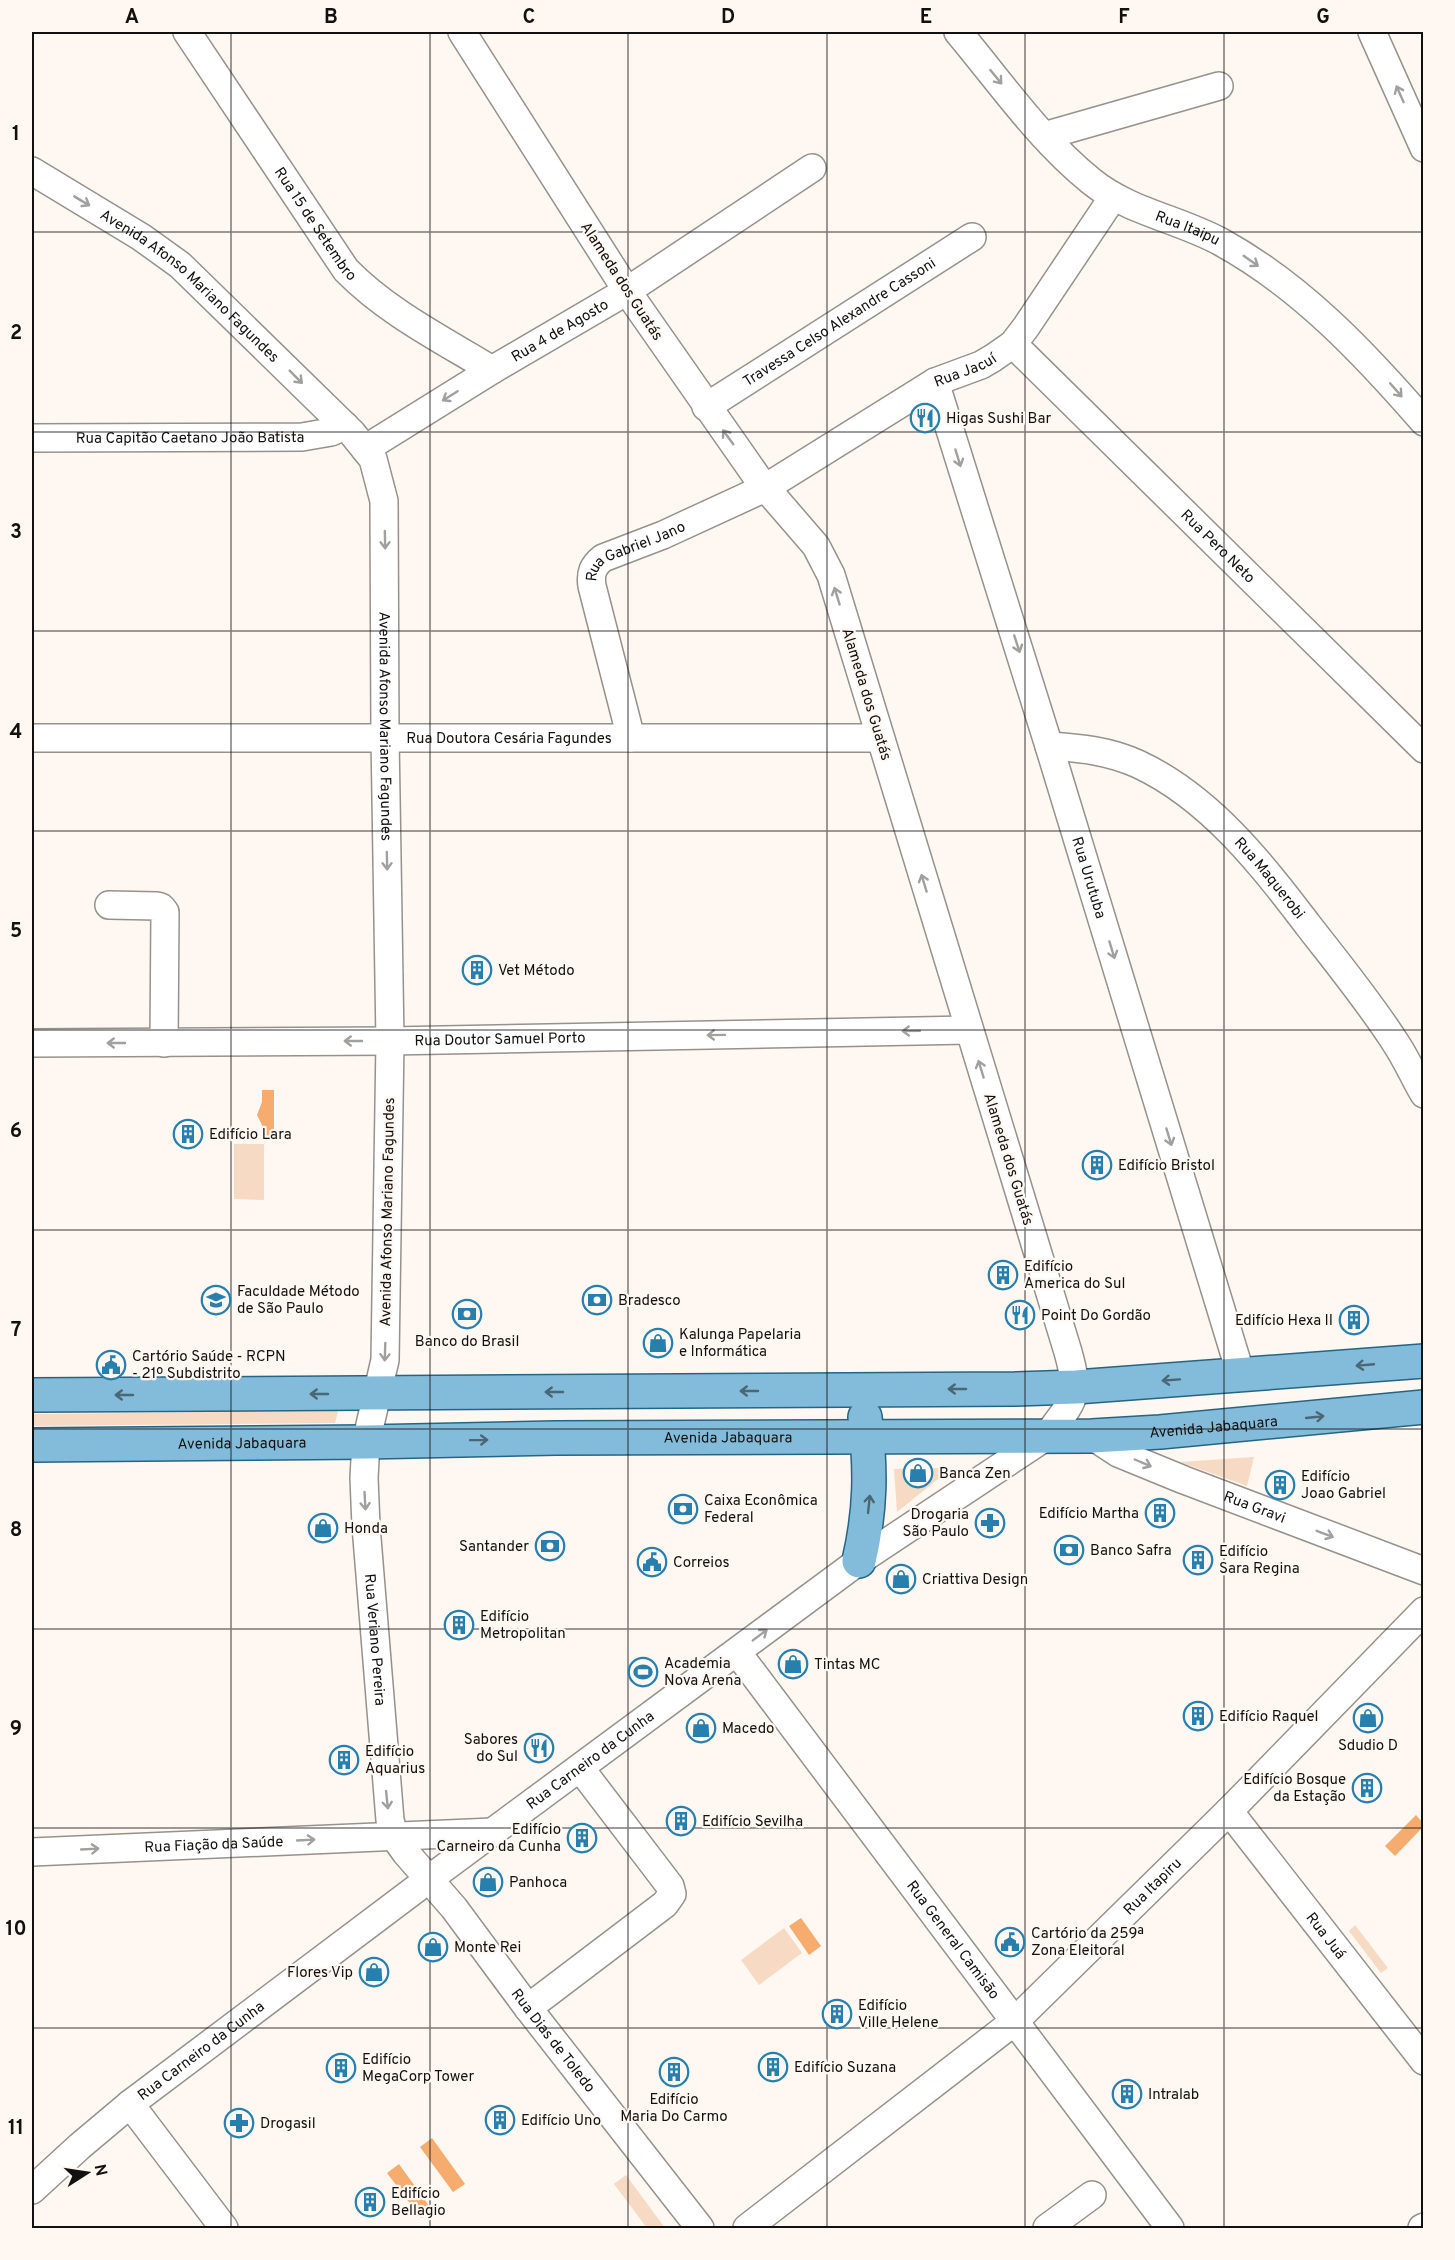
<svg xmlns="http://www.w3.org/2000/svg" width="1455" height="2260" font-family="Overpass,sans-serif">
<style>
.green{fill:#f7dac4}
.water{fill:#f5ac6e}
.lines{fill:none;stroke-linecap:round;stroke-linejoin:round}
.minor-casing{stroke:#97918c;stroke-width:30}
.major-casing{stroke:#266483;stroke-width:36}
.minor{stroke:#fff;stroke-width:27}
.major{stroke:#83bcda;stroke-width:33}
.oneway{stroke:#a1a09f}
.oneway2{stroke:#4b6674}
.grid{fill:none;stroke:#13110f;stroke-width:1.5;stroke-opacity:0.55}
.labels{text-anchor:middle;stroke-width:4.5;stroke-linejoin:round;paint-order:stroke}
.street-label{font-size:15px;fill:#13110f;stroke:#fef7f2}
.poi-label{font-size:15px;fill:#13110f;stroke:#fef7f2;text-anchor:start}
.neatline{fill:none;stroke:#13110f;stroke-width:2}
.grid-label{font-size:20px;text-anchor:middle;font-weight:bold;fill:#13110f}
</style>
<rect width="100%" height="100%" fill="#fef7f2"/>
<g class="green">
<path d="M234,1144H264V1200L234,1199Z"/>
<path d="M338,1411L335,1423L32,1426V1414Z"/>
<path d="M1254,1457L1247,1486L1180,1462Z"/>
<path d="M945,1468L947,1472L897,1512L894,1469Z"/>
<path d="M1355,1925L1388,1968L1381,1973L1349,1931Z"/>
<path d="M784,1928L802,1953L759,1985L741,1960Z"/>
<path d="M626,2175L665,2228H647L614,2184Z"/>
</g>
<g class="water">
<path d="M262,1090H274V1137H263L262,1125L257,1115L262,1102Z"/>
<path d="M1416,1815L1423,1823V1827L1395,1856L1385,1846Z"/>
<path d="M801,1918L821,1946L809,1955L789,1926Z"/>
<path d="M432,2138L465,2184L453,2192L420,2147Z"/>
<path d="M399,2164L432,2210L421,2218L387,2173Z"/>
</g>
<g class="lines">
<g class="minor-casing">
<g id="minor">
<path id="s1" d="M187,32L346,270C387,312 441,339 492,370"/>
<path id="s2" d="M958,32C1000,82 1039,139 1091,181C1129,212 1179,219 1221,242C1301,286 1365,354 1424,422"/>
<path d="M1372,32L1424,148"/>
<path d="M1044,136L1219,86"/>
<path id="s3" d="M32,171L141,237L180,265L352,433L373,459L384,501L385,737L390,1041L385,1360L366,1442L364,1478L366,1526L390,1820L394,1836L406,1853L454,1908L528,2008L700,2228"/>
<path id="s4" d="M1013,344L1424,749"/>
<path id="s5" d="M935,382L1049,746L1241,1375"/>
<path id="s6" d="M706,407L972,237"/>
<path id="s7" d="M32,438L302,437L331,432L345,426"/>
<path id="s8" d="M365,449L492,370L627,291L812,168"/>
<path id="s9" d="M32,738H880"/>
<path id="s10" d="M631,738L592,586C590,573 593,566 603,558L663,535L765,488L935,382L981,365L993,358L1013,344L1026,327L1113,197"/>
<path id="s11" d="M1049,746C1081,748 1109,751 1138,764C1211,798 1263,866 1311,929C1340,966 1370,1003 1395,1042C1406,1058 1414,1077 1424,1094"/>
<path d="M109,905L157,906L161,907L165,912L164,1043"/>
<path id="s12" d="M32,1043L390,1041L969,1030"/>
<path id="s13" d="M1092,1436L1118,1453L1184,1480L1424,1571"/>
<path id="s14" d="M737,1652L1170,2228"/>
<path id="s15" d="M1229,1811L1424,2061"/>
<path id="s16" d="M32,1852L493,1832"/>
<path d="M528,2008L665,1904L672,1894L670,1886L580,1768"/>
<path d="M130,2104L224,2228"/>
<path id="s17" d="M32,2190L80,2146L130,2104L421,1885L859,1561L1047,1436C1073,1400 1081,1398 1068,1352L831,575L816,546L759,480L627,291L462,32"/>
<path id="s18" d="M747,2228L1015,2021L1229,1811L1424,1611"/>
<path d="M1047,2228L1092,2195"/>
<path d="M1422,2228L1424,2227"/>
</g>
</g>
<g class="major-casing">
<g id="major">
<path d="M32,1395L1015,1389L1076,1387L1424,1361"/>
<path id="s19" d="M32,1445L366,1442L556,1438L1092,1436L1160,1432L1424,1407"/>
<path d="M859,1561C871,1509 871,1470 865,1417"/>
</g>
</g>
<use href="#minor" class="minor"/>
<use href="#major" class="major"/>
</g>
<defs><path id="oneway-shaft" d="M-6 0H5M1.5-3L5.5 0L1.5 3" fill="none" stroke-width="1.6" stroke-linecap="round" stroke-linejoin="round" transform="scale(1.5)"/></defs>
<g class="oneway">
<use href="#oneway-shaft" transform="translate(996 77) rotate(51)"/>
<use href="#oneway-shaft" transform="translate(1400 94) rotate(-114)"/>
<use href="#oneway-shaft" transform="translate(82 201) rotate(31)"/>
<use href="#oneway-shaft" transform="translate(1251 261) rotate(35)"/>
<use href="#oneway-shaft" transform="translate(296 377) rotate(45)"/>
<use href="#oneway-shaft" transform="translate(1396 390) rotate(49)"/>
<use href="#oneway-shaft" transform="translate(450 396) rotate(148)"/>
<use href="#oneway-shaft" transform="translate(728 437) rotate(-126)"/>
<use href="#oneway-shaft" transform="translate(958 458) rotate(73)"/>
<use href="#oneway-shaft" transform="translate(385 540) rotate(89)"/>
<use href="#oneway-shaft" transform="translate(837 596) rotate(-107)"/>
<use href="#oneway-shaft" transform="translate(1017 644) rotate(72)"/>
<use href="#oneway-shaft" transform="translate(387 861) rotate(89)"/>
<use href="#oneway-shaft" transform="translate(924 883) rotate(-107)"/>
<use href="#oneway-shaft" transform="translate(1112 950) rotate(73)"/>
<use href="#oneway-shaft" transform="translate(911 1031) rotate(179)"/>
<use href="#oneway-shaft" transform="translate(716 1035) rotate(179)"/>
<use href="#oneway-shaft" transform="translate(353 1041) rotate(180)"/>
<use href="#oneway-shaft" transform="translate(116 1043) rotate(180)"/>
<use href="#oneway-shaft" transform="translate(981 1069) rotate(-107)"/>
<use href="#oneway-shaft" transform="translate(1169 1137) rotate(73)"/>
<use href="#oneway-shaft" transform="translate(385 1352) rotate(92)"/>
<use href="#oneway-shaft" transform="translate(1143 1463) rotate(23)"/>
<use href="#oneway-shaft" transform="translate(365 1501) rotate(87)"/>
<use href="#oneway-shaft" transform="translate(1325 1534) rotate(21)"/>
<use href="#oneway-shaft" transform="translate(760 1635) rotate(-37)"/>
<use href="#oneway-shaft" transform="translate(387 1800) rotate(84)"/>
<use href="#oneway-shaft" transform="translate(306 1840) rotate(-3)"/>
<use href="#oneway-shaft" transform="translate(90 1849) rotate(-3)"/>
</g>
<g class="oneway2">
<use href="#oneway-shaft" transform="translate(1365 1365) rotate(175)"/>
<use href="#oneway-shaft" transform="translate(1171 1380) rotate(176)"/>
<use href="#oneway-shaft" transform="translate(957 1389) rotate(180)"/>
<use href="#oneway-shaft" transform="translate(749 1391) rotate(180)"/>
<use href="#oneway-shaft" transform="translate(554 1392) rotate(180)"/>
<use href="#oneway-shaft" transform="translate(319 1394) rotate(180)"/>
<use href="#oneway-shaft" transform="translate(124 1395) rotate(180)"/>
<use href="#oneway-shaft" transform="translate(1315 1417) rotate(-6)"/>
<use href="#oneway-shaft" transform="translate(479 1440) rotate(-1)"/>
<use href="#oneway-shaft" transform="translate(869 1504) rotate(-84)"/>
</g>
<path class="grid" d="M231,32V2228M430,32V2228M628,32V2228M827,32V2228M1025,32V2228M1224,32V2228M32,232H1424M32,432H1424M32,631H1424M32,831H1424M32,1030H1424M32,1230H1424M32,1429H1424M32,1629H1424M32,1828H1424M32,2028H1424"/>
<defs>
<g id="restaurant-ring" transform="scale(1.5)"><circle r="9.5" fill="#fef7f2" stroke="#267fad" stroke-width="1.5"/><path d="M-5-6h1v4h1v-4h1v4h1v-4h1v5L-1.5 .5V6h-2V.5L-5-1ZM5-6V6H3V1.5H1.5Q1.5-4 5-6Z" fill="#267fad"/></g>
<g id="building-ring" transform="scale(1.5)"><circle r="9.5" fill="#fef7f2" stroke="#267fad" stroke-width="1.5"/><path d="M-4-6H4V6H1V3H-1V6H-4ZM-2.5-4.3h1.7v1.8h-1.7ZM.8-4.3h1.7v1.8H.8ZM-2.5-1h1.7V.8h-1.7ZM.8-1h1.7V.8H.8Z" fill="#267fad"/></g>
<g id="university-ring" transform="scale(1.5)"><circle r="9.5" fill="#fef7f2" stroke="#267fad" stroke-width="1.5"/><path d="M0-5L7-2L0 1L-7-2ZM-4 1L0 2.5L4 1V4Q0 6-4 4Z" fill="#267fad"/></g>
<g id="bank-ring" transform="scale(1.5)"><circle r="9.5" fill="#fef7f2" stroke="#267fad" stroke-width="1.5"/><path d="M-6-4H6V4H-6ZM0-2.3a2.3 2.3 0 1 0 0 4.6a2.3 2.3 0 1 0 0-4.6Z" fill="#267fad"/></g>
<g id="shop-ring" transform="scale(1.5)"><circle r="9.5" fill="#fef7f2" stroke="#267fad" stroke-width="1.5"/><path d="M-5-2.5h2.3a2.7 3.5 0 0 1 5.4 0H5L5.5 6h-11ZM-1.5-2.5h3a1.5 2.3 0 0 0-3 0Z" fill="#267fad"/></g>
<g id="civic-ring" transform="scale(1.5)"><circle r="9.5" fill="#fef7f2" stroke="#267fad" stroke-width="1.5"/><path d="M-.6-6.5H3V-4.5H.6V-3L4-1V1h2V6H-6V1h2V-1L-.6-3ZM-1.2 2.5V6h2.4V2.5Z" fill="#267fad"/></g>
<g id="pharmacy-ring" transform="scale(1.5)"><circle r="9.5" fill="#fef7f2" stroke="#267fad" stroke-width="1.5"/><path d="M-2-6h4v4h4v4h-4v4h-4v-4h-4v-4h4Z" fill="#267fad"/></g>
<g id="stadium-ring" transform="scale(1.5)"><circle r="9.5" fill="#fef7f2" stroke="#267fad" stroke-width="1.5"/><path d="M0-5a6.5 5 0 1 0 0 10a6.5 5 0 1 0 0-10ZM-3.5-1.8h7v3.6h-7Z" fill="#267fad"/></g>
</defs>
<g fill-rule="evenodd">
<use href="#restaurant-ring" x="925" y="418"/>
<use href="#building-ring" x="477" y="970"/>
<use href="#building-ring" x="188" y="1134"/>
<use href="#building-ring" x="1097" y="1165"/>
<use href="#building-ring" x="1003" y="1275"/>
<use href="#university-ring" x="216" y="1300"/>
<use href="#bank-ring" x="597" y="1300"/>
<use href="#bank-ring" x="467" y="1314"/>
<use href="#restaurant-ring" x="1020" y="1315"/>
<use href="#building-ring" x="1354" y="1320"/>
<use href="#shop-ring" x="658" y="1343"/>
<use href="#civic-ring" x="111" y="1365"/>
<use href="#shop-ring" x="918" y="1473"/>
<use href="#building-ring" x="1280" y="1485"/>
<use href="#bank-ring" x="683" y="1509"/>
<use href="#building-ring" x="1160" y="1513"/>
<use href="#pharmacy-ring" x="990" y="1523"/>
<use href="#shop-ring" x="323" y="1528"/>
<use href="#bank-ring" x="550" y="1546"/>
<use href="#bank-ring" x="1069" y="1550"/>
<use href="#building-ring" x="1198" y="1560"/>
<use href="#civic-ring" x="652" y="1562"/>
<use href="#shop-ring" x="901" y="1579"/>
<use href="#building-ring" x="459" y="1625"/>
<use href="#shop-ring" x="793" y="1664"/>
<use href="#stadium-ring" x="643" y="1672"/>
<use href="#building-ring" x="1198" y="1716"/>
<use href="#shop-ring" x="1368" y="1718"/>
<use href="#shop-ring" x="701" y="1728"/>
<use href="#restaurant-ring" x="539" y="1748"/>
<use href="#building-ring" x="344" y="1760"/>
<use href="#building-ring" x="1367" y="1788"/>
<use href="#building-ring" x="681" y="1821"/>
<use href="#building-ring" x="582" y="1838"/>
<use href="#shop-ring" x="488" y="1882"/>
<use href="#civic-ring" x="1010" y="1942"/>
<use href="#shop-ring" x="433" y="1947"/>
<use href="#shop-ring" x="374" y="1972"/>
<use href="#building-ring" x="837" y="2014"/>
<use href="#building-ring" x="773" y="2067"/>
<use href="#building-ring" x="341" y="2068"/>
<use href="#building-ring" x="674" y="2072"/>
<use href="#building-ring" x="1127" y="2094"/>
<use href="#building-ring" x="500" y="2120"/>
<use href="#pharmacy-ring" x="239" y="2123"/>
<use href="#building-ring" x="370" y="2202"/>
</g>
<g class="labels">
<g class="street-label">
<text dy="5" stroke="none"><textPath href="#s1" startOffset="231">Rua 15 de Setembro</textPath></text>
<text dy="5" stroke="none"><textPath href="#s2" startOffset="308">Rua Itaipu</textPath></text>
<text transform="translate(622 281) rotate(57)" y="5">Alameda dos Guatás</text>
<text dy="5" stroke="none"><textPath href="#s3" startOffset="196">Avenida Afonso Mariano Fagundes</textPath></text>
<text dy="5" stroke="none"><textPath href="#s6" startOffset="158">Travessa Celso Alexandre Cassoni</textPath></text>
<text dy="5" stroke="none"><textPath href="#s8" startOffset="228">Rua 4 de Agosto</textPath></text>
<text dy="5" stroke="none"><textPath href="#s10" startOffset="598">Rua Jacuí</textPath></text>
<text dy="5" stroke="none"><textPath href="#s7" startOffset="158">Rua Capitão Caetano João Batista</textPath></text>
<text dy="5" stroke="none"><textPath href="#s4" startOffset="288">Rua Pero Neto</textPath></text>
<text dy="5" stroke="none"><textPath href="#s10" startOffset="219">Rua Gabriel Jano</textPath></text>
<text transform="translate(867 694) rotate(73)" y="5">Alameda dos Guatás</text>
<text dy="5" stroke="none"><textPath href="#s3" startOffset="718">Avenida Afonso Mariano Fagundes</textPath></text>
<text dy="5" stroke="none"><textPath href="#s9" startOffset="477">Rua Doutora Cesária Fagundes</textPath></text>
<text dy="5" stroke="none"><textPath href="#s5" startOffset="519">Rua Urutuba</textPath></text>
<text dy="5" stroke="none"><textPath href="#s11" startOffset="267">Rua Maquerobi</textPath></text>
<text dy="5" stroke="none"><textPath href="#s12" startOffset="468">Rua Doutor Samuel Porto</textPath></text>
<text transform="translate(1009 1159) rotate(73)" y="5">Alameda dos Guatás</text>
<text transform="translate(387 1212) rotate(-89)" y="5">Avenida Afonso Mariano Fagundes</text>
<text dy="5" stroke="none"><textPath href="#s19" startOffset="1182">Avenida Jabaquara</textPath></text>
<text dy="5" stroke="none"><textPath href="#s19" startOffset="696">Avenida Jabaquara</textPath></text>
<text dy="5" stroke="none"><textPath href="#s19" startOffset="210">Avenida Jabaquara</textPath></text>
<text dy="5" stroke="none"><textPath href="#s13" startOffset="178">Rua Gravi</textPath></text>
<text dy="5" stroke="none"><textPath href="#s3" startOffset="1634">Rua Veriano Pereira</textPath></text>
<text dy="5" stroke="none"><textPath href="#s17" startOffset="705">Rua Carneiro da Cunha</textPath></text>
<text dy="5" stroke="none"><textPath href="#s16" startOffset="182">Rua Fiação da Saúde</textPath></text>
<text dy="5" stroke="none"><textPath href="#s18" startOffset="531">Rua Itapiru</textPath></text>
<text dy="5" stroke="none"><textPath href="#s15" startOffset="158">Rua Juá</textPath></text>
<text dy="5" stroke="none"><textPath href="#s14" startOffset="360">Rua General Camisão</textPath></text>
<text dy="5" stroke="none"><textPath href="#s3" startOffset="2091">Rua Dias de Toledo</textPath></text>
<text dy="5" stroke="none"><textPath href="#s17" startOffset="219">Rua Carneiro da Cunha</textPath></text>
</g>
<g class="poi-label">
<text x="946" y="423">Higas Sushi Bar</text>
<text x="498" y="975">Vet Método</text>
<text x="209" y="1139">Edifício Lara</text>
<text x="1118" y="1170">Edifício Bristol</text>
<text x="1024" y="1271">Edifício<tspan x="1024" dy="17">America do Sul</tspan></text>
<text x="237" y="1296">Faculdade Método<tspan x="237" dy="17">de São Paulo</tspan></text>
<text x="618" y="1305">Bradesco</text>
<text x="1041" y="1320">Point Do Gordão</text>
<text x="1333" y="1325" text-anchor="end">Edifício Hexa II</text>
<text x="679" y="1339">Kalunga Papelaria<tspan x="679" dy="17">e Informática</tspan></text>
<text x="467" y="1346" text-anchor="middle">Banco do Brasil</text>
<text x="132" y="1361">Cartório Saúde - RCPN<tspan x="132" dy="17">- 21º Subdistrito</tspan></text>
<text x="939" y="1478">Banca Zen</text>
<text x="1301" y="1481">Edifício<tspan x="1301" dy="17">Joao Gabriel</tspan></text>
<text x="704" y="1505">Caixa Econômica<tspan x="704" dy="17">Federal</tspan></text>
<text x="1139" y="1518" text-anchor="end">Edifício Martha</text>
<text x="969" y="1519" text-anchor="end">Drogaria<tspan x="969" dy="17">São Paulo</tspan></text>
<text x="344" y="1533">Honda</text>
<text x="529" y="1551" text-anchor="end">Santander</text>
<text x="1090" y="1555">Banco Safra</text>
<text x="1219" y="1556">Edifício<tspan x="1219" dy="17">Sara Regina</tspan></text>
<text x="673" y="1567">Correios</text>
<text x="922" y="1584">Criattiva Design</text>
<text x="480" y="1621">Edifício<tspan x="480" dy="17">Metropolitan</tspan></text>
<text x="664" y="1668">Academia<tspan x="664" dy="17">Nova Arena</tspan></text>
<text x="814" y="1669">Tintas MC</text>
<text x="1219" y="1721">Edifício Raquel</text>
<text x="722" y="1733">Macedo</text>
<text x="518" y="1744" text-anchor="end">Sabores<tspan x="518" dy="17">do Sul</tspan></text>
<text x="1368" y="1750" text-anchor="middle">Sdudio D</text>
<text x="365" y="1756">Edifício<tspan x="365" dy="17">Aquarius</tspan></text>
<text x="1346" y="1784" text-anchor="end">Edifício Bosque<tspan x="1346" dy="17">da Estação</tspan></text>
<text x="702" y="1826">Edifício Sevilha</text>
<text x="561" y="1834" text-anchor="end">Edifício<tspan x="561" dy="17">Carneiro da Cunha</tspan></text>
<text x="509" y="1887">Panhoca</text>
<text x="1031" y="1938">Cartório da 259ª<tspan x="1031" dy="17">Zona Eleitoral</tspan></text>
<text x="454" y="1952">Monte Rei</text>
<text x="353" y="1977" text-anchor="end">Flores Vip</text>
<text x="858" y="2010">Edifício<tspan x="858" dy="17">Ville Helene</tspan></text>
<text x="362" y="2064">Edifício<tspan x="362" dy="17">MegaCorp Tower</tspan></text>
<text x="794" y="2072">Edifício Suzana</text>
<text x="1148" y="2099">Intralab</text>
<text x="674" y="2104" text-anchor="middle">Edifício<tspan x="674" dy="17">Maria Do Carmo</tspan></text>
<text x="521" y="2125">Edifício Uno</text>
<text x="260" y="2128">Drogasil</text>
<text x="391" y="2198">Edifício<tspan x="391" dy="17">Bellagio</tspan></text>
</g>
</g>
<rect width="1455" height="2260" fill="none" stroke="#fef7f2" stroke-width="66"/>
<g transform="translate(87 2173) rotate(78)" stroke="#fef7f2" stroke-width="4.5" paint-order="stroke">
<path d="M0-4.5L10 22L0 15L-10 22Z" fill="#13110f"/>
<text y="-9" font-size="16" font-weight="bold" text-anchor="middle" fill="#13110f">N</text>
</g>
<rect x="33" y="33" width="1389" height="2194" class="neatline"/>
<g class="grid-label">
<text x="132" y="23">A</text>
<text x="331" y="23">B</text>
<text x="529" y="23">C</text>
<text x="728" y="23">D</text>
<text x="926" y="23">E</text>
<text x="1124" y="23">F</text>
<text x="1323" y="23">G</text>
<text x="16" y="140">1</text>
<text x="16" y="339">2</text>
<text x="16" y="538">3</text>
<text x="16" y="738">4</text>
<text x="16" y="937">5</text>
<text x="16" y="1137">6</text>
<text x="16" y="1336">7</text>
<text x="16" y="1536">8</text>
<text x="16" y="1735">9</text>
<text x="16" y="1935">10</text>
<text x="16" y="2134">11</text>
</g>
</svg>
